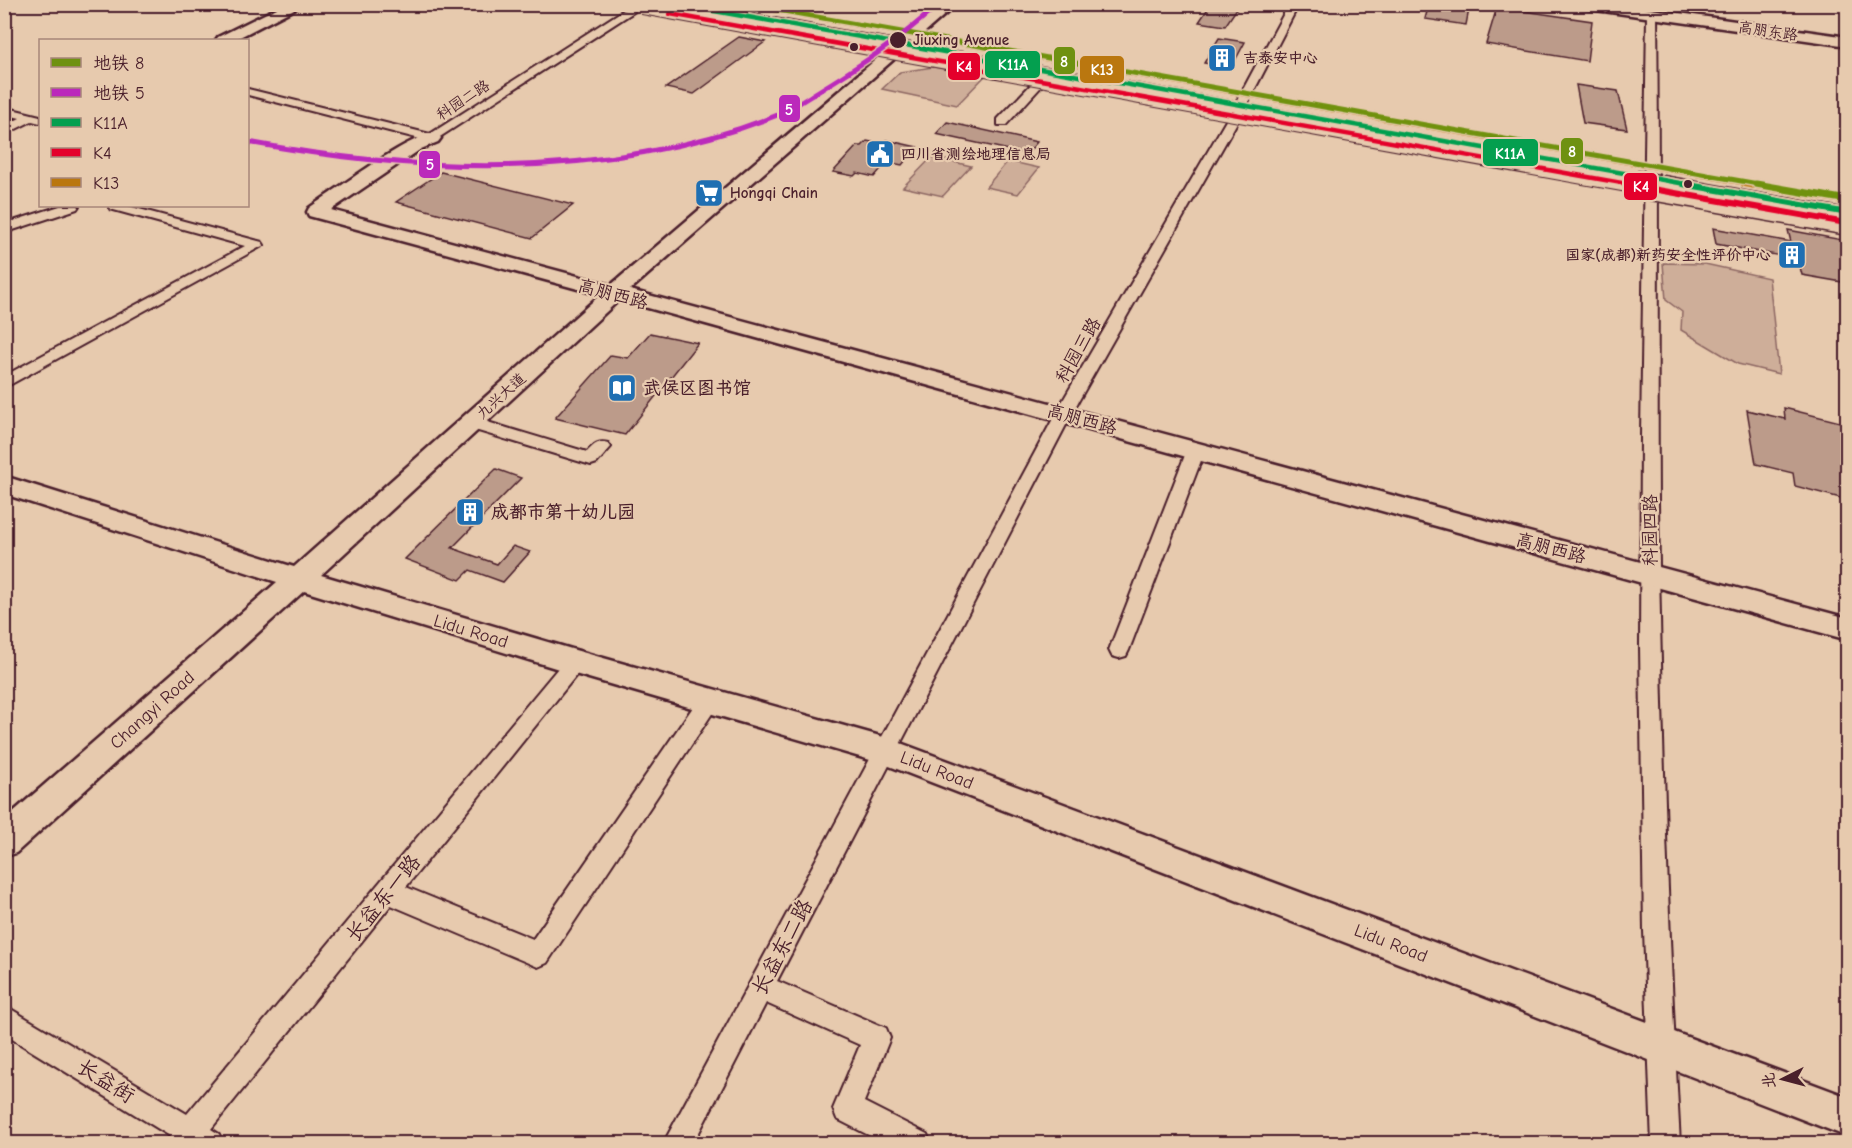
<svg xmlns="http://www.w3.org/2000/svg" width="1852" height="1148" font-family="'Comic Neue','LXGW WenKai TC',sans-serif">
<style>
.green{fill:#ceae99;stroke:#8c6662;stroke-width:1.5}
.building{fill:#bc9b8a;stroke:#4a1f2b;stroke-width:1.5}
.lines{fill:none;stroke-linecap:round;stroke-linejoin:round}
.street-casing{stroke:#4a1f2b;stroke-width:4}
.secondary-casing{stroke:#4a1f2b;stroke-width:5}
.street{fill:#e7caae;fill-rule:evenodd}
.secondary{fill:#e7caae;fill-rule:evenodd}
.highway-bridge-far1-casing{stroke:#4a1f2b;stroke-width:22;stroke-linecap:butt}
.highway-bridge-casing{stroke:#4a1f2b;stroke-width:29;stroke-linecap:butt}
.highway-bridge-far1{stroke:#e7caae;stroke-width:20}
.highway-bridge{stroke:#e7caae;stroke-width:26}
.bus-1-far1-casing{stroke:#e7caae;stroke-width:8}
.bus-1-casing{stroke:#e7caae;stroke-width:10}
.bus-2-far1-casing{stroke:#e7caae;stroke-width:8}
.bus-2-casing{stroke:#e7caae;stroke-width:10}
.bus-3-far1-casing{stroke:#e7caae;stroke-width:8}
.bus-3-casing{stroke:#e7caae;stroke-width:10}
.bus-1-far1{stroke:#049f4f;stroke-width:4.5}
.bus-1{stroke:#049f4f;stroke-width:6}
.bus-2-far1{stroke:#e4002b;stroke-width:4.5}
.bus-2{stroke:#e4002b;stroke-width:6}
.bus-3-far1{stroke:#ba770f;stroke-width:4.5}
.bus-3{stroke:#ba770f;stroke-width:6}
.metro-1-far1-casing{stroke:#e7caae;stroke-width:8}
.metro-1-casing{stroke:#e7caae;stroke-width:10}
.metro-2-casing{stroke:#e7caae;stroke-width:8}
.metro-1-far1{stroke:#6f9111;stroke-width:5}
.metro-1{stroke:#6f9111;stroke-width:7}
.metro-2{stroke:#bb29bb;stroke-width:5}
.stop-dot{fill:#4a1f2b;stroke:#e7caae;stroke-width:2}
.labels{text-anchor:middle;stroke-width:4.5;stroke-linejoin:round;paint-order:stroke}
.far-street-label{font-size:15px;fill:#4a1f2b;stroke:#e7caae}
.far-stop-label{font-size:15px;font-weight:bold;fill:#4a1f2b;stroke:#e7caae;text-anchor:start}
.far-poi-label{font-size:15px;font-weight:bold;fill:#4a1f2b;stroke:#e7caae;text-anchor:start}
.street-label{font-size:18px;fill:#4a1f2b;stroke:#e7caae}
.poi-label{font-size:18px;font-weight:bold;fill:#4a1f2b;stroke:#e7caae;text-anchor:start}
.near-street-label{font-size:21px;fill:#4a1f2b;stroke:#e7caae}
.line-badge{stroke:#e7caae;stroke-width:2}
.badge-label{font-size:16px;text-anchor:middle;font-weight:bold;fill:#fff}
</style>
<rect width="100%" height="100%" fill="#e7caae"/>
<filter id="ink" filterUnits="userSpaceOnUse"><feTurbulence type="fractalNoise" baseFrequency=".0167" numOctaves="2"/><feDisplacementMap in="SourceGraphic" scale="12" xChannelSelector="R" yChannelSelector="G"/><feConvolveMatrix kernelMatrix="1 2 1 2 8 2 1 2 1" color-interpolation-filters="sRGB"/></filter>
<g filter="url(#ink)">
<g class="green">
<path d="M933,67L985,76L957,105L882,89L900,72Z"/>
<path d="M932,157L971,166L943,196L903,187Z"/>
<path d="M1008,161L1039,168L1018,194L986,187Z"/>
<path d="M1663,263L1705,264L1769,278L1779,374L1738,364L1681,330L1682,312L1666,300Z"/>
</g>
<g class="building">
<path d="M1211,4H1240L1225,26L1199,22Z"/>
<path d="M1429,4H1470L1466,25L1425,19Z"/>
<path d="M1497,7L1592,21L1587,61L1486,44Z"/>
<path d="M739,37L765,42L694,94L666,88Z"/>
<path d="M1219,38L1245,42L1231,68L1204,63Z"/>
<path d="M1576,85L1618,91L1627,129L1583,123Z"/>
<path d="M947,122L1037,142L1027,154L936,134Z"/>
<path d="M886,140L917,147L902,165L887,162L874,177L857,173L854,176L833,172L857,146H862L867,141L882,144Z"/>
<path d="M441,172L573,205L532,238L396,202Z"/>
<path d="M1713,228L1791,242L1788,230L1848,241V283L1802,275L1798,259L1716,244Z"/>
<path d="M650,333L698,343L625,435L555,418L611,355L628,358Z"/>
<path d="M1784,408L1848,424V500L1795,486L1793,473L1756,464L1747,410L1785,419Z"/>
<path d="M496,469L521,478L452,548L497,564L513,546L530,552L503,582L470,570L460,580L405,559Z"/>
</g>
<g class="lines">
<g class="street-casing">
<g id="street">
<path d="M633,4H646L432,142L248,95V89L430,134Z"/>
<path d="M1289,4H1299L1244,110L1078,402L777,981L886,1028L890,1038L864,1102L927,1134L931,1144H886L837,1119L833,1109L860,1045L766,1003L693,1144H663L1062,402L1232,110Z"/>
<path d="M1652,12L1657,15C1659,178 1657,340 1658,503C1661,717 1668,930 1680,1144H1652L1644,931L1640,647L1641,436L1647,15Z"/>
<path d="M1046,72L1052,75L1050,77L1006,125H998V119L1042,73Z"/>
<path d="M4,107L40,116V123L32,121L4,135V126L20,118L4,114Z"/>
<path d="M60,206H79L77,209L4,233V224Z"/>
<path d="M109,206H128L262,242L264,245L4,388V376L245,246L110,209Z"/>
<path d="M471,417L587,452C594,445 598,440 608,443L611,447L597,463L591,465L465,427L462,423L465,419Z"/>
<path d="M1196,444L1202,446L1205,450L1129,650L1126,656L1119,658L1112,656L1109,650L1187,450L1190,446Z"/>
<path d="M575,654L582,656L585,662L582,668L406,887L533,939L702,694L710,691L718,694L721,700L547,963L538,967L391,905L211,1129L219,1134L223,1144H167L170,1136L4,1034V1005L187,1114L568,656Z"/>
</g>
</g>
<g class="secondary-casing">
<g id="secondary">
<path d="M285,4H304L234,40H216L218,37Z"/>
<path d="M941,4H957L630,290L1848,618V640L619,300L321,575L575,650L887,738L1848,1097V1137L884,764L575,674L304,591L16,853L4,857V820L277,582L4,494V476L294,567L600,295L309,216L307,212L309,208C332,193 416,129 438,134L441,138L438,142L421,149L331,210L611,285Z"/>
<path d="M1575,4H1615L1848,37V46L1582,8Z"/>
</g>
</g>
<use href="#street" class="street"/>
<use href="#secondary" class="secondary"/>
<g class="highway-bridge-far1-casing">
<path id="highway-bridge-far1" d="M642,4L1644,185"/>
</g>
<g class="highway-bridge-casing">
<path id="highway-bridge" d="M1635,184L1848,222"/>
</g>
<use href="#highway-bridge-far1" class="highway-bridge-far1"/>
<use href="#highway-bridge" class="highway-bridge"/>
<g class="bus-1-far1-casing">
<path id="bus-1-far1" d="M675,4L1691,185"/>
</g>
<g class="bus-1-casing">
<path id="bus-1" d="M1683,184L1848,213"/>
</g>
<g class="bus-2-far1-casing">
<path id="bus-2-far1" d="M670,14L1633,185"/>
</g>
<g class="bus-2-casing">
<path id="bus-2" d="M1624,184L1846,223"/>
</g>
<g class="bus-3-far1-casing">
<path id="bus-3-far1" d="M735,4L1753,185"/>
</g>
<g class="bus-3-casing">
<path id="bus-3" d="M1744,184L1848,202"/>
</g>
<use href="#bus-1-far1" class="bus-1-far1"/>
<use href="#bus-1" class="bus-1"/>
<use href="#bus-2-far1" class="bus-2-far1"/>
<use href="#bus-2" class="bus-2"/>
<use href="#bus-3-far1" class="bus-3-far1"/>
<use href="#bus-3" class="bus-3"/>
<g class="metro-1-far1-casing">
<path id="metro-1-far1" d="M744,4L1764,185"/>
</g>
<g class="metro-1-casing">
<path id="metro-1" d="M1756,184L1848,200"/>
</g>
<g class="metro-2-casing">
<path id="metro-2" d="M248,142C420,174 609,181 775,116C792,109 807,98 822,89C867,61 899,40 939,4"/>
</g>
<use href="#metro-1-far1" class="metro-1-far1"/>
<use href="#metro-1" class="metro-1"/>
<use href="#metro-2" class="metro-2"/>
</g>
</g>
<defs>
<g id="building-square" transform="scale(1.5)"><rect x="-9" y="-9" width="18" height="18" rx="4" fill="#1f6fb2" stroke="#e7caae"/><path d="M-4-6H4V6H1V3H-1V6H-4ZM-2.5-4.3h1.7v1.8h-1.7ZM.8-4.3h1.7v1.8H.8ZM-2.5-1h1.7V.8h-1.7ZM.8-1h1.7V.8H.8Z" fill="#fff"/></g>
<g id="civic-square" transform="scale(1.5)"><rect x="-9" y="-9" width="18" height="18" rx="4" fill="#1f6fb2" stroke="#e7caae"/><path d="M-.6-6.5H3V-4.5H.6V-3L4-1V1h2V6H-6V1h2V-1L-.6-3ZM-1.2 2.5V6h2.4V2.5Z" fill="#fff"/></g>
<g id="supermarket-square" transform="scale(1.5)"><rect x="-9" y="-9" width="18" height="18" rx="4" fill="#1f6fb2" stroke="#e7caae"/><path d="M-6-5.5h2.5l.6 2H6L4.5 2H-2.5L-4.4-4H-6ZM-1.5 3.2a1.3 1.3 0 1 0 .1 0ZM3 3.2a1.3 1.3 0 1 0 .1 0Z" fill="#fff"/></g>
<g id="library-square" transform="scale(1.5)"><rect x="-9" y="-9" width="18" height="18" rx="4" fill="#1f6fb2" stroke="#e7caae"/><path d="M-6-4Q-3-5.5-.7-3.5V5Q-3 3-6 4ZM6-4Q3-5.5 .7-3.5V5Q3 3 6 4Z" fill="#fff"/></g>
</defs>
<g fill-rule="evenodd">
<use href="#building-square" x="1222" y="58"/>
<use href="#civic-square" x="880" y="154"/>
<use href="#supermarket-square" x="709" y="193"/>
<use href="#building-square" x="1792" y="255"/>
<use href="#library-square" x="622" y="388"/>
<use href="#building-square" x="470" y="512"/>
</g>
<g class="stop-dot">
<circle cx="898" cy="40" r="9"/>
<circle cx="854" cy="47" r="5"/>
<circle cx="1688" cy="184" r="5"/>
</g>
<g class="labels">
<g class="far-street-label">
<text transform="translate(1768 31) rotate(8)" y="5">高朋东路</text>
<text transform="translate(463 100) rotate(-33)" y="5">科园二路</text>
<text transform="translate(501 396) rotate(-42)" y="5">九兴大道</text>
</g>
<g class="far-stop-label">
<text x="913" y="45">Jiuxing Avenue</text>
</g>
<g class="far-poi-label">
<text x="1243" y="63">吉泰安中心</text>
<text x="901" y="159">四川省测绘地理信息局</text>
<text x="730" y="198">Hongqi Chain</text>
<text x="1771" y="260" text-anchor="end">国家(成都)新药安全性评价中心</text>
</g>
<g class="street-label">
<text transform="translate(613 294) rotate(15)" y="6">高朋西路</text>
<text transform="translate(1078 350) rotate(-60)" y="6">科园三路</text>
<text transform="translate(1082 419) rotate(15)" y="6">高朋西路</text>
<text transform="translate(1650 530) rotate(-90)" y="6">科园四路</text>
<text transform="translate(1551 548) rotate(15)" y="6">高朋西路</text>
<text transform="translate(471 631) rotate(17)" y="6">Lidu Road</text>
<text transform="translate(152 710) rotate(-42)" y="6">Changyi Road</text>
<text transform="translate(937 770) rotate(21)" y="6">Lidu Road</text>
<text transform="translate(1391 943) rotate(21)" y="6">Lidu Road</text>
</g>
<g class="poi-label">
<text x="643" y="394">武侯区图书馆</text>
<text x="491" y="518">成都市第十幼儿园</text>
</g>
<g class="near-street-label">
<text transform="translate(383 898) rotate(-51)" y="7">长益东一路</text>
<text transform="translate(782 947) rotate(-62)" y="7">长益东二路</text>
<text transform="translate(106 1081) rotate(32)" y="7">长益街</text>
</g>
</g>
<g class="line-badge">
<rect x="1053" y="46" width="23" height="29" rx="6" fill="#6f9111"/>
<rect x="984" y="50" width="57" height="29" rx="6" fill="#049f4f"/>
<rect x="947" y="52" width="34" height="29" rx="6" fill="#e4002b"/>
<rect x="1079" y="55" width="46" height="29" rx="6" fill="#ba770f"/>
<rect x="778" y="94" width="23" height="29" rx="6" fill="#bb29bb"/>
<rect x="1560" y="137" width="24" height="28" rx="6" fill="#6f9111"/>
<rect x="1482" y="138" width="57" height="29" rx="6" fill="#049f4f"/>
<rect x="418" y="150" width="23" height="29" rx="6" fill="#bb29bb"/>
<rect x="1623" y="172" width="35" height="29" rx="6" fill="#e4002b"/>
</g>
<g class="badge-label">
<text x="1064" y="67">8</text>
<text x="1013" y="70">K11A</text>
<text x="964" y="72">K4</text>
<text x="1102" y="75">K13</text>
<text x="789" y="115">5</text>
<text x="1572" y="157">8</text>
<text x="1510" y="159">K11A</text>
<text x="430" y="170">5</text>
<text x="1641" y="192">K4</text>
</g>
<rect width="1852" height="1148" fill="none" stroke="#e7caae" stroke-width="24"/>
<rect x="12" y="12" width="1828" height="1124" fill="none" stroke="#4a1f2b" stroke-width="2" filter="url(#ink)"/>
<rect x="39" y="39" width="210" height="168" fill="#e7caae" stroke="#a8867a" stroke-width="1.5"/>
<rect x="51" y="58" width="30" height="9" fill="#6f9111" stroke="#a8867a" stroke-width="1.5"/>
<text x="93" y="69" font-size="18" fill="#4a1f2b">地铁 8</text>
<rect x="51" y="88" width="30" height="9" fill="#bb29bb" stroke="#a8867a" stroke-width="1.5"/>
<text x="93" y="99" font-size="18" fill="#4a1f2b">地铁 5</text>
<rect x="51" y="118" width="30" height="9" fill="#049f4f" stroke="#a8867a" stroke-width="1.5"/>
<text x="93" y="129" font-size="18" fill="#4a1f2b">K11A</text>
<rect x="51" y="148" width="30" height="9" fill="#e4002b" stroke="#a8867a" stroke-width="1.5"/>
<text x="93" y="159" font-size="18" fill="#4a1f2b">K4</text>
<rect x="51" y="178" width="30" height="9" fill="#ba770f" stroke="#a8867a" stroke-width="1.5"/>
<text x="93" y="189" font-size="18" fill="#4a1f2b">K13</text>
<g transform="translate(1783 1079) rotate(264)" stroke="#e7caae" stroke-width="4.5" paint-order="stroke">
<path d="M0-4.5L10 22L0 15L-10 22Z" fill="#4a1f2b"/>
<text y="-9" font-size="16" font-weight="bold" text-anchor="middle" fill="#4a1f2b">北</text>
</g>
</svg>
